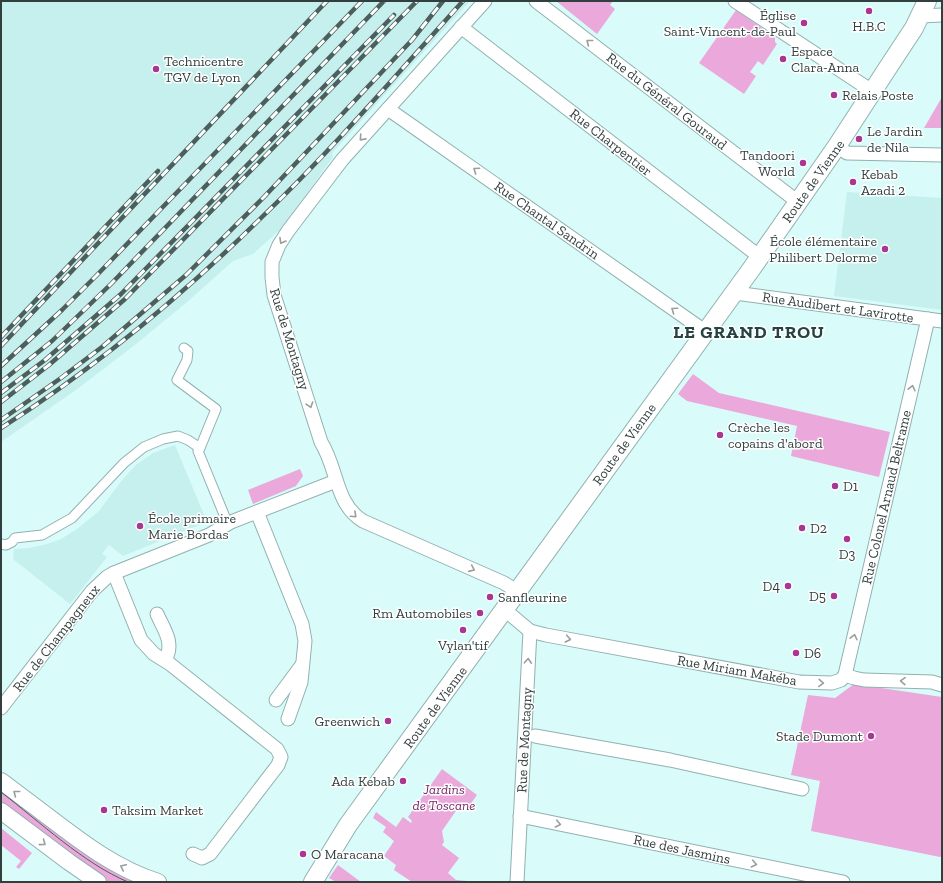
<svg xmlns="http://www.w3.org/2000/svg" width="943" height="883" font-family="'Zilla Slab',serif">
<style>
.built{fill:#c5f0ee}
.green{fill:#eba8db}
.lines{fill:none;stroke-linecap:round;stroke-linejoin:round}
.pedestrian-casing{stroke:#91b1b0;stroke-width:11}
.minor-casing{stroke:#91b1b0;stroke-width:15}
.tertiary-casing{stroke:#91b1b0;stroke-width:18}
.secondary-casing{stroke:#91b1b0;stroke-width:20}
.pedestrian{stroke:#fff;stroke-width:9}
.minor{stroke:#fff;stroke-width:13}
.tertiary{stroke:#fff;stroke-width:16}
.secondary{stroke:#fff;stroke-width:18}
.tram{stroke:#4d5f5d;stroke-width:1}
.rail-casing{stroke:#4d5f5d;stroke-width:4.5}
.rail{stroke:#fff;stroke-width:3;stroke-dasharray:9;stroke-linecap:butt}
.oneway{stroke:#989f9e}
.poi-dot{fill:#a73793;stroke:#fff;stroke-width:1.5}
.labels{text-anchor:middle;stroke-width:3;stroke-linejoin:round;paint-order:stroke}
.poi-label{font-size:14px;fill:#313f3e;stroke:#fff;text-anchor:start}
.street-label{font-size:14px;fill:#313f3e;stroke:#fff}
.park-label{font-size:14px;font-style:italic;fill:#772968;stroke:#fff}
.district-label{font-size:18px;font-weight:bold;letter-spacing:1px;fill:#254342;stroke:#fff}
</style>
<rect width="100%" height="100%" fill="#d9fcfa"/>
<g class="built">
<path d="M1,1H470L332,153L333,157L283,227L253,254L233,261L186,303L131,348L76,390L1,442Z"/>
<path d="M847,192L942,198V310L834,296Z"/>
<path d="M175,445L207,522L123,556L109,545L102,554L107,557L70,604L13,559L14,549L29,548L47,544L61,539L77,529L99,511L122,480L136,465L153,453Z"/>
</g>
<g class="green">
<path d="M556,1H613L610,5L615,9L597,34Z"/>
<path d="M736,10L775,37V42L777,44L763,65L758,61L750,72L756,76L744,94L699,63Z"/>
<path d="M942,97V128H924Z"/>
<path d="M693,374L719,393L890,432L879,477L791,456L797,426L687,401L678,394Z"/>
<path d="M300,469L303,476L296,486L253,504L248,490Z"/>
<path d="M854,684L942,697V856L940,857L811,831L820,781L791,775L808,695L835,698Z"/>
<path d="M442,769L477,795L467,809L460,805L442,831L444,842L442,845L459,858L448,873L456,880L479,882H412L394,870L396,865L384,856L394,841L383,832L386,827L373,818L376,812L396,827L403,817L411,823L412,821L408,817Z"/>
<path d="M1,785L147,882H105L1,806Z"/>
<path d="M1,828L32,853L19,869L16,867L21,861L1,845Z"/>
<path d="M338,865L361,882H336L329,878Z"/>
</g>
<g class="lines">
<g class="pedestrian-casing">
<g id="pedestrian">
<path d="M200,448L198,451L225,517"/>
<path d="M1,544L6,545L12,542L15,538L42,535L72,518L124,463L144,447L163,439L178,436L188,440L200,448L216,409L177,380L187,360L188,351L184,348"/>
</g>
</g>
<g class="minor-casing">
<g id="minor">
<path d="M485,1L342,160L288,231L279,245L272,262V277L274,295L321,442C338,469 335,504 363,521L504,583L518,592"/>
<path d="M536,1L798,202"/>
<path d="M735,1L872,91"/>
<path d="M920,16L942,15"/>
<path d="M461,27L760,257"/>
<path d="M388,109L706,332"/>
<path d="M837,146L847,153L942,155"/>
<path d="M735,293L942,321"/>
<path d="M257,512L302,624L305,641L301,682L288,719"/>
<path d="M114,573L141,640L154,654L170,664L277,749L281,757L278,765L210,854L202,858L193,854"/>
<path d="M505,610L530,631L546,635L799,682L832,683L841,680L845,675"/>
<path d="M157,614C164,630 175,643 165,660"/>
<path d="M845,675L928,319"/>
<path d="M845,675L854,678L864,680L932,682L942,685"/>
<path d="M276,700L302,665"/>
<path d="M1,708L92,591L107,577L114,573L209,535L231,522L336,481"/>
<path d="M535,736L670,760L802,789"/>
<path d="M520,816L843,882"/>
<path d="M517,882L530,631"/>
</g>
</g>
<g class="tertiary-casing">
<g id="tertiary">
<path d="M1,781C17,793 34,806 50,818C84,844 117,869 158,882"/>
<path d="M1,811L69,862L98,882"/>
</g>
</g>
<g class="secondary-casing">
<path id="secondary" d="M313,882L348,825L752,268L837,146L889,66L914,28L927,1"/>
</g>
<use href="#pedestrian" class="pedestrian"/>
<use href="#minor" class="minor"/>
<use href="#tertiary" class="tertiary"/>
<use href="#secondary" class="secondary"/>
<path class="tram" d="M1,792C40,822 83,863 128,882"/>
<g class="rail-casing">
<g id="rail">
<path d="M1,337L158,171"/>
<path d="M1,346L327,1"/>
<path d="M1,366L62,310L98,274L362,1"/>
<path d="M1,382L52,341L111,284L384,1"/>
<path d="M1,393L45,360L121,294L394,15"/>
<path d="M1,402L49,365L125,299L417,1"/>
<path d="M1,420L61,378L102,347L186,275L264,197L412,40L443,1"/>
<path d="M1,428C95,368 183,295 262,217C333,149 397,74 463,1"/>
</g>
</g>
<use href="#rail" class="rail"/>
</g>
<defs><path id="oneway-chevron" d="M-2-3.5L2.5 0L-2 3.5" fill="none" stroke-width="1.6" stroke-linecap="round" stroke-linejoin="round"/></defs>
<g class="oneway">
<use href="#oneway-chevron" transform="translate(589 42) rotate(-142)"/>
<use href="#oneway-chevron" transform="translate(362 138) rotate(132)"/>
<use href="#oneway-chevron" transform="translate(476 170) rotate(-145)"/>
<use href="#oneway-chevron" transform="translate(282 241) rotate(120)"/>
<use href="#oneway-chevron" transform="translate(674 310) rotate(-145)"/>
<use href="#oneway-chevron" transform="translate(912 388) rotate(-77)"/>
<use href="#oneway-chevron" transform="translate(310 405) rotate(72)"/>
<use href="#oneway-chevron" transform="translate(354 515) rotate(43)"/>
<use href="#oneway-chevron" transform="translate(472 569) rotate(24)"/>
<use href="#oneway-chevron" transform="translate(854 637) rotate(-77)"/>
<use href="#oneway-chevron" transform="translate(568 639) rotate(11)"/>
<use href="#oneway-chevron" transform="translate(528 661) rotate(-87)"/>
<use href="#oneway-chevron" transform="translate(903 681) rotate(-178)"/>
<use href="#oneway-chevron" transform="translate(821 683) rotate(2)"/>
<use href="#oneway-chevron" transform="translate(16 793) rotate(-142)"/>
<use href="#oneway-chevron" transform="translate(558 824) rotate(12)"/>
<use href="#oneway-chevron" transform="translate(43 843) rotate(37)"/>
<use href="#oneway-chevron" transform="translate(754 864) rotate(12)"/>
<use href="#oneway-chevron" transform="translate(123 867) rotate(-155)"/>
</g>
<g class="poi-dot">
<circle cx="869" cy="11" r="4"/>
<circle cx="804" cy="23" r="4"/>
<circle cx="783" cy="59" r="4"/>
<circle cx="156" cy="69" r="4"/>
<circle cx="834" cy="95" r="4"/>
<circle cx="859" cy="139" r="4"/>
<circle cx="803" cy="163" r="4"/>
<circle cx="853" cy="182" r="4"/>
<circle cx="885" cy="249" r="4"/>
<circle cx="720" cy="435" r="4"/>
<circle cx="835" cy="486" r="4"/>
<circle cx="140" cy="526" r="4"/>
<circle cx="802" cy="528" r="4"/>
<circle cx="847" cy="539" r="4"/>
<circle cx="788" cy="586" r="4"/>
<circle cx="834" cy="596" r="4"/>
<circle cx="490" cy="597" r="4"/>
<circle cx="480" cy="613" r="4"/>
<circle cx="463" cy="630" r="4"/>
<circle cx="796" cy="653" r="4"/>
<circle cx="388" cy="721" r="4"/>
<circle cx="871" cy="736" r="4"/>
<circle cx="403" cy="781" r="4"/>
<circle cx="104" cy="810" r="4"/>
<circle cx="303" cy="854" r="4"/>
</g>
<g class="labels">
<g class="poi-label">
<text x="796" y="20" text-anchor="end">Église<tspan x="796" dy="16">Saint-Vincent-de-Paul</tspan></text>
<text x="869" y="31" text-anchor="middle">H.B.C</text>
<text x="791" y="56">Espace<tspan x="791" dy="16">Clara-Anna</tspan></text>
<text x="164" y="66">Technicentre<tspan x="164" dy="16">TGV de Lyon</tspan></text>
<text x="842" y="100">Relais Poste</text>
<text x="867" y="136">Le Jardin<tspan x="867" dy="16">de Nila</tspan></text>
<text x="795" y="160" text-anchor="end">Tandoori<tspan x="795" dy="16">World</tspan></text>
<text x="861" y="179">Kebab<tspan x="861" dy="16">Azadi 2</tspan></text>
<text x="877" y="246" text-anchor="end">École élémentaire<tspan x="877" dy="16">Philibert Delorme</tspan></text>
<text x="728" y="432">Crèche les<tspan x="728" dy="16">copains d'abord</tspan></text>
<text x="843" y="491">D1</text>
<text x="148" y="523">École primaire<tspan x="148" dy="16">Marie Bordas</tspan></text>
<text x="810" y="533">D2</text>
<text x="847" y="559" text-anchor="middle">D3</text>
<text x="780" y="591" text-anchor="end">D4</text>
<text x="826" y="601" text-anchor="end">D5</text>
<text x="498" y="602">Sanfleurine</text>
<text x="472" y="618" text-anchor="end">Rm Automobiles</text>
<text x="463" y="650" text-anchor="middle">Vylan'tif</text>
<text x="804" y="658">D6</text>
<text x="380" y="726" text-anchor="end">Greenwich</text>
<text x="863" y="741" text-anchor="end">Stade Dumont</text>
<text x="395" y="786" text-anchor="end">Ada Kebab</text>
<text x="112" y="815">Taksim Market</text>
<text x="311" y="859">O Maracana</text>
</g>
<g class="street-label">
<text transform="translate(667 101) rotate(38)" y="5">Rue du Général Gouraud</text>
<text transform="translate(611 142) rotate(38)" y="5">Rue Charpentier</text>
<text transform="translate(813 181) rotate(-55)" y="5">Route de Vienne</text>
<text transform="translate(547 220) rotate(35)" y="5">Rue Chantal Sandrin</text>
<text transform="translate(838 307) rotate(8)" y="5">Rue Audibert et Lavirotte</text>
<text transform="translate(290 339) rotate(73)" y="5">Rue de Montagny</text>
<text transform="translate(624 444) rotate(-54)" y="5">Route de Vienne</text>
<text transform="translate(886 497) rotate(-77)" y="5">Rue Colonel Arnaud Beltrame</text>
<text transform="translate(56 638) rotate(-52)" y="5">Rue de Champagneux</text>
<text transform="translate(737 670) rotate(10)" y="5">Rue Miriam Makéba</text>
<text transform="translate(435 707) rotate(-54)" y="5">Route de Vienne</text>
<text transform="translate(524 740) rotate(-87)" y="5">Rue de Montagny</text>
<text transform="translate(682 849) rotate(12)" y="5">Rue des Jasmins</text>
</g>
<g class="park-label">
<text x="444" y="794">Jardins<tspan x="444" dy="16">de Toscane</tspan></text>
</g>
<g class="district-label">
<text x="749" y="338">LE GRAND TROU</text>
</g>
</g>
<rect width="943" height="883" fill="none" stroke="#313f3e" stroke-width="4"/>
</svg>
